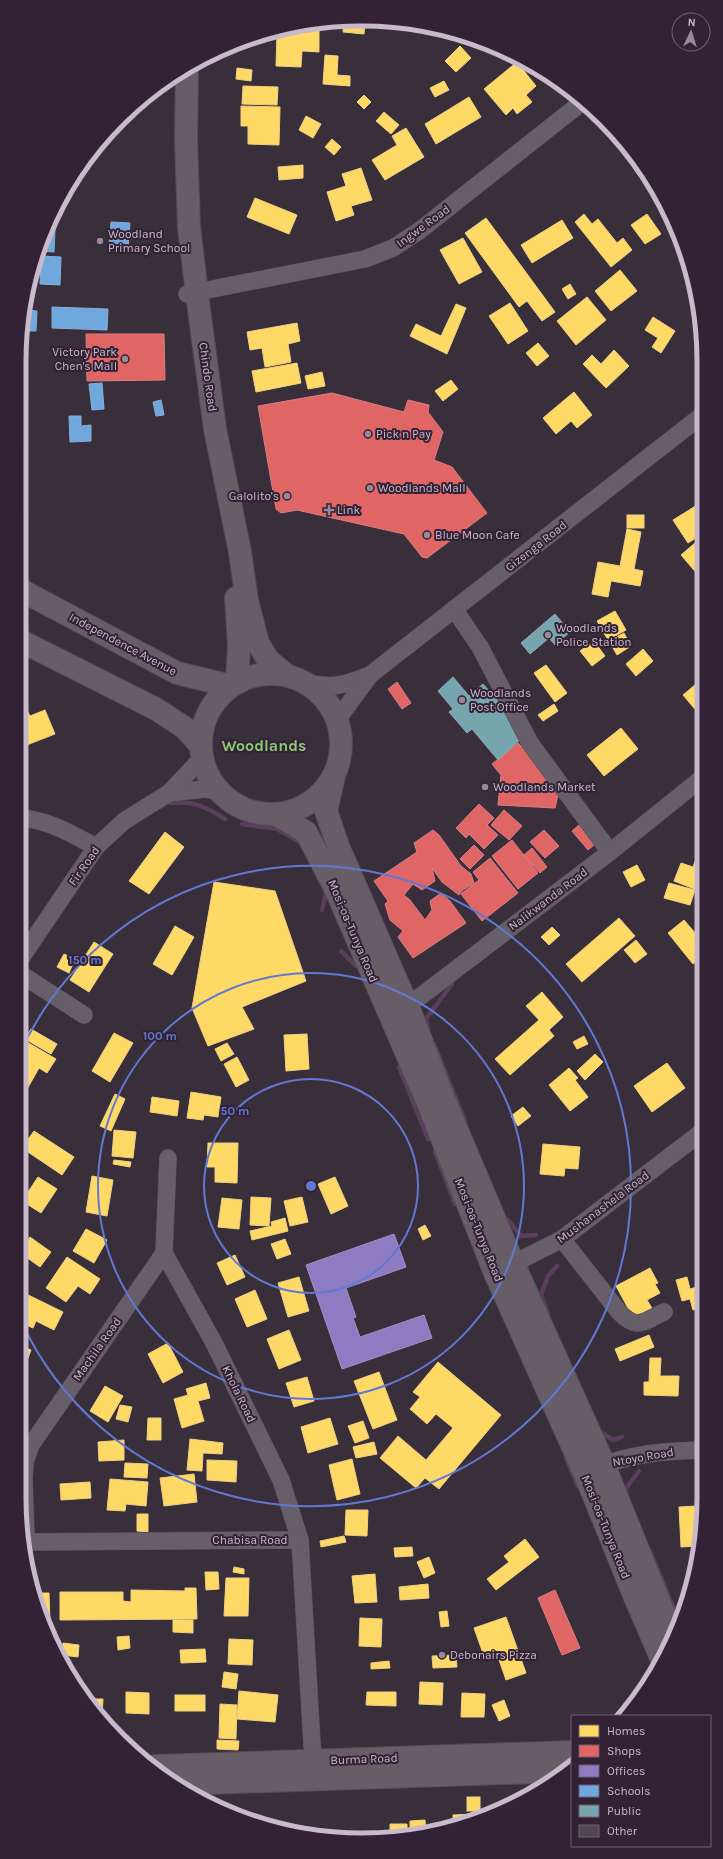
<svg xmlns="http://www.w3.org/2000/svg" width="723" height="1859" font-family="Karla,sans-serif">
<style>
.homes{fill:#ffd966;stroke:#eed084}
.shops{fill:#e06666;stroke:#d97f84}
.offices{fill:#8e7cc3;stroke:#9f8fc5}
.schools{fill:#6fa8dc;stroke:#8aadd7}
.public{fill:#76a5af;stroke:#8fabb7}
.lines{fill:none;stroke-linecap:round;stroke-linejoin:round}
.stream{stroke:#5b3d5d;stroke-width:4.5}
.building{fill:#4f4650;stroke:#605762}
.street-casing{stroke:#544c55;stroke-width:18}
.secondary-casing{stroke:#544c55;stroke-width:24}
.street{stroke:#665e68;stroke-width:17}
.secondary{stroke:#665d67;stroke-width:22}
.ring{fill:none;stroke:#6179d2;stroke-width:2}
.poi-dot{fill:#968998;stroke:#332235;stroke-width:1.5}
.labels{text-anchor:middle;stroke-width:4;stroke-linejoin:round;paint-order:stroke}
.street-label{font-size:12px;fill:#c8baca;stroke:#332235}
.poi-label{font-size:12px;fill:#c8baca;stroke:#332235;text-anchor:start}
.district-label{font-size:16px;font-weight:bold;fill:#8bca75;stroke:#332235}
.rim{fill:none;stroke:#c8baca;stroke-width:5}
.centre{fill:#6179d2;stroke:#332235;stroke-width:2}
.ring-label{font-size:12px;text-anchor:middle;font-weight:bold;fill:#6179d2;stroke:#332235;stroke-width:4;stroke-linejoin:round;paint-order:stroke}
</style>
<rect width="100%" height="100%" fill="#392f3a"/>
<g class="homes">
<path d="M344,21L365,23L364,34L343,32Z"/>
<path d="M288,29L319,30V52L302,51L301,67L276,66L277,31Z"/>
<path d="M460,46L471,58L456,72L445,61Z"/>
<path d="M325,55L338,56L337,75L350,76V86L323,84Z"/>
<path d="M517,62L536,86L526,95L532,102L517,114L513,108L506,115L484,89Z"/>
<path d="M237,68L252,70L251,81L236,79Z"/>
<path d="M444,81L449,90L435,97L430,88Z"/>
<path d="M243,86L278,87L277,105L242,104Z"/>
<path d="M364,95L371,102L364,109L357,102Z"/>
<path d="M469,97L481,117L436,144L425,124Z"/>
<path d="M241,106L280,107L279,145L248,144V126H241Z"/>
<path d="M384,112L399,125L391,134L376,121Z"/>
<path d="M306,116L321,124L313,138L299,130Z"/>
<path d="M406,128L424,157L385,180L372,160L397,145L392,136Z"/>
<path d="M332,139L341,147L334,155L325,147Z"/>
<path d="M303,165V178L279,180L278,167Z"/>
<path d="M361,168L372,200L351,206L354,215L336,221L327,192L346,186L342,174Z"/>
<path d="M255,198L297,215L289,234L247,217Z"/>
<path d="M584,214L592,224L598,219L617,243L623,238L632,250L611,267L575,222Z"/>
<path d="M647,214L661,234L645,244L631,225Z"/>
<path d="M486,218L555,312L542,321L527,301L519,307L465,233Z"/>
<path d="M562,220L573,238L532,263L521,245Z"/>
<path d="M463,238L482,272L459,284L440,250Z"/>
<path d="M620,270L637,291L611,311L595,291Z"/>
<path d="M570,284L576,294L568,299L562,289Z"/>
<path d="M587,297L606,320L576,345L557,321Z"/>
<path d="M510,303L528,331L508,344L489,316Z"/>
<path d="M456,304L466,308L447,354L410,336L416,324L441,336Z"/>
<path d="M653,317L675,331L661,353L652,347L658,338L645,330Z"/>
<path d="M297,323L300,341L288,344L291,362L265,367L262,348L250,350L247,332Z"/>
<path d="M538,343L549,356L537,366L526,353Z"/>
<path d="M614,350L629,366L606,388L583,364L592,355L601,364Z"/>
<path d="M297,363L301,383L256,392L252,371Z"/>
<path d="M322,372L325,386L308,389L305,376Z"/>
<path d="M451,380L458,389L443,401L435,391Z"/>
<path d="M574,392L592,415L577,428L571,421L556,434L543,418Z"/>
<path d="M702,502V534L688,543L673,520Z"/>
<rect x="627" y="515" width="17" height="13"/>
<path d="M627,529L641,532L634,569L643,571L640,586L611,581L608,597L592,594L598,562L620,566Z"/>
<path d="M695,543L702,551V573L699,576L681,555Z"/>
<path d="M615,611L626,630L608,640L597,621Z"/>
<path d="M624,633L631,646L617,655L609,641Z"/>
<path d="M594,641L605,656L592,666L580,651Z"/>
<path d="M643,649L653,661L636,676L626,664Z"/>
<path d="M546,665L567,693L555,702L534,673Z"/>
<path d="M702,679V711L699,714L683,695Z"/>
<path d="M554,704L558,711L543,721L538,715Z"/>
<path d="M26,708L30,716L45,710L55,734L19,748V711Z"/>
<path d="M621,728L638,749L604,776L587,755Z"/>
<path d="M165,832L184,847L149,894L129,881Z"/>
<path d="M697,856L702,858V892L674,881L681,863L693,867Z"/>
<path d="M637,865L645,880L631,887L623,872Z"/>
<path d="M214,882L275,891L306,981L242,1007L254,1029L208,1046L192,1008Z"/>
<path d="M669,883L695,890L690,905L664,898Z"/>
<path d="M619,918L635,936L582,982L566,964Z"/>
<path d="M684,920L703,942V956L693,964L668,933Z"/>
<path d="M175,926L194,937L172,975L153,964Z"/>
<path d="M552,927L560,935L549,945L541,937Z"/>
<path d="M636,940L647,954L635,963L624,950Z"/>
<path d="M94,942L113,954L89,992L70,980Z"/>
<path d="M64,954L75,959L69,973L57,967Z"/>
<path d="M542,992L563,1017L549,1030L554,1036L510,1075L495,1059L539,1020L526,1006Z"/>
<path d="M31,1029L57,1044L51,1054L25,1039Z"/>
<path d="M114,1033L133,1043L110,1082L92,1071Z"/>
<path d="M307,1034L309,1069L286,1071L284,1035Z"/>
<path d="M584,1036L588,1044L577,1049L573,1042Z"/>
<path d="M27,1042L56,1059L47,1073L39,1068L26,1091L19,1087V1055Z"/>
<path d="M227,1043L234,1054L221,1061L215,1049Z"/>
<path d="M595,1054L603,1062L585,1080L577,1071Z"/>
<path d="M237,1057L249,1080L236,1087L224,1064Z"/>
<path d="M667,1063L685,1088L652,1112L634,1086Z"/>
<path d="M569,1068L578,1078L575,1080L588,1097L570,1111L549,1085Z"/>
<path d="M191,1092L221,1097L218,1117L204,1115L203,1120L187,1118Z"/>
<path d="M115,1094L125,1099L111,1131L100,1126Z"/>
<path d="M152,1097L179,1101L177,1116L150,1112Z"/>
<path d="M523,1107L531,1116L518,1126L511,1116Z"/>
<path d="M114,1130L136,1132L133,1158L112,1156Z"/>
<path d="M34,1131L74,1157L62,1175L22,1148Z"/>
<path d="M208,1143H238L237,1183L215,1182V1167H207Z"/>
<path d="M543,1144L580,1147L578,1169L565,1168L564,1176L540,1174Z"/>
<path d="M114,1160L131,1162L130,1167L113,1164Z"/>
<path d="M92,1176L113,1180L107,1216L86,1212Z"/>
<path d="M38,1177L57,1189L41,1213L22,1201Z"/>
<path d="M335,1177L348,1206L331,1214L318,1184Z"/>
<path d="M251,1197L271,1198L269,1226L250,1225Z"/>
<path d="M302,1197L308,1222L290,1226L284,1201Z"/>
<path d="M222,1198L242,1200L239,1229L218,1227Z"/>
<path d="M285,1218L288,1231L252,1240L250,1231L272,1226L271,1222Z"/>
<path d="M425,1225L431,1236L423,1240L418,1229Z"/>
<path d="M86,1229L107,1240L94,1263L73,1251Z"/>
<path d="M30,1237L51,1252L40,1267L19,1252Z"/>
<path d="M285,1239L291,1254L277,1259L271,1244Z"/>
<path d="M235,1255L245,1277L227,1285L217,1263Z"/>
<path d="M67,1257L100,1279L90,1294L78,1286L66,1302L46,1288Z"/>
<path d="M650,1268L658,1283L655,1284L660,1293L647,1300L655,1313L636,1323L616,1286Z"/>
<path d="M299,1277L309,1311L288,1317L278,1283Z"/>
<path d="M687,1277L690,1289L700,1286L704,1300V1307L693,1310L690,1299L682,1301L676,1280Z"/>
<path d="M255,1290L267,1319L247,1327L235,1299Z"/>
<path d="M20,1291L63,1312L54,1330L36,1321L33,1328L19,1322Z"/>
<path d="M704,1314V1334L703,1335L699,1315Z"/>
<path d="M289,1330L301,1360L279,1369L267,1339Z"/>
<path d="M649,1335L654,1347L620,1361L615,1349Z"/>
<path d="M168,1343L183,1372L163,1383L148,1354Z"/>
<path d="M19,1345L31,1350L19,1382Z"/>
<path d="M650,1358H661L660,1376H679L678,1396L644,1395V1382H649Z"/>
<path d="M438,1362L501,1415L439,1489L425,1478L416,1488L380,1458L398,1436L426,1460L453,1428L436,1414L427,1424L410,1409L420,1397L413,1392Z"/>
<path d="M379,1372L397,1420L373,1429L354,1381Z"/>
<path d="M307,1377L314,1401L294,1407L286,1383Z"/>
<path d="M206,1383L210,1398L198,1401L204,1421L182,1428L174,1399L188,1395L186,1389Z"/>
<path d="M105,1386L123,1396L108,1422L90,1411Z"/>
<path d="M120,1405L132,1407L128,1422L116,1419Z"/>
<path d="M148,1418H161V1440H147Z"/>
<path d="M330,1418L338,1444L308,1453L301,1427Z"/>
<path d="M363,1421L369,1438L355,1443L348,1426Z"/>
<path d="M190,1439L223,1443L222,1454L203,1453L202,1471L187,1470Z"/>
<path d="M124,1440V1460L99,1461L98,1442Z"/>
<path d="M374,1442L377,1454L356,1458L353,1447Z"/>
<path d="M352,1459L360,1494L337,1500L329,1465Z"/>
<path d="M207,1460L237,1461L236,1482L207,1480Z"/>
<path d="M125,1463L148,1464L147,1478L124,1477Z"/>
<path d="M194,1474L197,1502L164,1506L160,1478Z"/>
<path d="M110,1479L148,1482L146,1506L126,1504L125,1511L107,1510Z"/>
<path d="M90,1482L91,1498L61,1500L60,1484Z"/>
<path d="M696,1506L697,1524H701L698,1546L681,1547L679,1507Z"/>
<path d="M346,1510H368L367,1536L345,1535Z"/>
<path d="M137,1514H148V1532L137,1531Z"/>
<path d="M344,1536L346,1542L321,1547L320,1541Z"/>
<path d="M525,1539L539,1557L496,1590L487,1579L509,1562L504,1556Z"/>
<path d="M412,1547L413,1556L395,1557L394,1548Z"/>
<path d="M429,1557L435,1573L424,1578L417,1562Z"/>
<path d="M234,1567L244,1569V1574L233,1572Z"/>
<path d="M205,1572H218L219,1589L206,1590Z"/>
<path d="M375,1574L377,1602L355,1603L352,1576Z"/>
<path d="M226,1578H249L248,1616H224Z"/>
<path d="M428,1584L429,1598L400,1600L399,1587Z"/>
<path d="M185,1588H196L197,1619L60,1620V1592H123V1601L131,1602V1590L185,1591Z"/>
<path d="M35,1593H49L50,1623H44L37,1608Z"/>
<path d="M447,1611L449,1626L441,1627L439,1612Z"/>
<path d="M506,1617L526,1673L506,1680L497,1654L485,1659L474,1628Z"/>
<path d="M360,1618L382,1619L381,1647L359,1646Z"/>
<path d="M173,1620H193V1633L173,1632Z"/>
<path d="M45,1625H51L50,1637Z"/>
<path d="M129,1636L130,1648L118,1650L117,1637Z"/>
<path d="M229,1639L253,1640L252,1665L228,1664Z"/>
<path d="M63,1643L79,1645L78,1657L62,1655Z"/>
<path d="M205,1649L206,1662L181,1663L180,1650Z"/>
<path d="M456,1655L457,1667L433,1668L432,1656Z"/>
<path d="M61,1660H67V1671L65,1669Z"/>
<path d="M389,1661L390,1668L371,1669V1663Z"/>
<path d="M224,1672L238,1674L236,1689L222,1687Z"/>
<path d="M420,1682L443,1683L442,1705L419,1704Z"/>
<path d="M239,1691L278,1695L275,1722L237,1719Z"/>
<path d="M126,1692L149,1693V1714L126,1713Z"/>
<path d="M367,1692H396V1706L366,1705Z"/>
<path d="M462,1693L485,1694L484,1717H461Z"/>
<rect x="175" y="1695" width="30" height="16"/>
<path d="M86,1699H103L102,1716L98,1715Z"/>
<path d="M504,1700L510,1716L499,1721L492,1705Z"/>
<path d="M220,1704L237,1705L236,1739L219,1738Z"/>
<path d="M217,1740L239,1741L238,1750L217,1749Z"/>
<rect x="467" y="1797" width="13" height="14"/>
<path d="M473,1814L474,1820L453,1826V1815Z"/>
<path d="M425,1820L426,1833L410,1834V1821Z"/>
<path d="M390,1824H407V1834L390,1835Z"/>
</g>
<g class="shops">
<path d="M86,334H164L165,380L87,381Z"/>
<path d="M332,393L404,412L408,400L429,405L428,412L443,432L434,460L452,467L487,513L427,558L422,557L404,534L297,510L281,513L276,509L258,406Z"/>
<path d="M397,682L411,703L402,709L388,689Z"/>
<path d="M518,743L548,774L559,791L555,808L498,805L501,775L492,764Z"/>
<path d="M479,804L494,818L487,825L498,835L484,849L469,834L466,838L456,828Z"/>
<path d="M504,810L522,826L509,840L491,825Z"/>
<path d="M579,825L594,845L588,850L572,831Z"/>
<path d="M433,830L439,835L461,866L471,874L474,883L463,890L459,895L442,882L432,868L435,881L422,890L413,884L404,895L410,900L425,920L432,910L430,901L441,893L450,901L466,923L413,958L398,937L403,931L390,920L385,904L388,901L374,881L417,852L414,843Z"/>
<path d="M544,830L559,846L545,858L530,842Z"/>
<path d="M512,840L538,873L518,889L492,856Z"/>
<path d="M474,845L484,855L470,869L460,859Z"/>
<path d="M532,848L547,867L540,873L524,855Z"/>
<path d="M490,858L518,893L482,921L461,894L479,880L473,872Z"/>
<path d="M555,1590L580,1648L562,1655L538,1598Z"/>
</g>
<path class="offices" d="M394,1234L406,1267L346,1288L356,1317L353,1318L360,1337L424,1315L432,1338L342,1369L306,1265Z"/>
<g class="schools">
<path d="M56,207L54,252L39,251L54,210Z"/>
<path d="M111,222L130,223L128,247L109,245Z"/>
<path d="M41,256L61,257L60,285L40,284Z"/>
<path d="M52,307L108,309L107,330L52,328Z"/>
<path d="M26,310L37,311L36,331H23Z"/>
<path d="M102,383L104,409L92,410L89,384Z"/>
<path d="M161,400L164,415L156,416L153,402Z"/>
<path d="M69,416H81V426L91,425V441L70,442Z"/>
</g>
<g class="public">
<path d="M555,614L570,632L555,645L549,638L530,654L521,643Z"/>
<path d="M453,677L469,696L483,684L515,721L510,726L521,739L498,760L472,729L467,733L449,712L453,709L438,691Z"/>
</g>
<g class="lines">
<g class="stream">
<path d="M170,803C195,801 204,806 225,819"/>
<path d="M242,824L277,829L300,842"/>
<path d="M322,910L326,893L324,889"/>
<path d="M341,951L356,966"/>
<path d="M428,1028L426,1019L452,984"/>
<path d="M434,1044L465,1121"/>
<path d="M399,1067L428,1139"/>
<path d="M435,1152L455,1204"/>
<path d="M507,1219L521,1236L536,1235"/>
<path d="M548,1314L541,1295L548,1276L557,1266"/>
<path d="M599,1431L613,1440L622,1437"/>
<path d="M566,1458L578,1486"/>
<path d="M627,1494L625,1490L639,1471"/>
<path d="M650,1551L679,1621"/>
</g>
</g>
<path class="building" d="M19,441L27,444L19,462Z"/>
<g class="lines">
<g class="street-casing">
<g id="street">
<path d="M187,294L365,259L393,248L419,231L581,103"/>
<path d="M454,609L480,647L530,743L610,852"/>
<path d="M305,683C336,688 342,686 370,675"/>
<path d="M337,720L370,675L701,416"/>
<path d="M169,793L205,789L220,791"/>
<path d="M19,818C47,819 72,834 96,847"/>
<path d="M19,961L96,847L124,821L169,793L202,758"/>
<path d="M19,973L84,1015"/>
<path d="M397,1011L421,996L610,852L702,778"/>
<path d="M562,1239L619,1312C638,1331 642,1322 664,1312"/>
<path d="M164,1253L214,1343L281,1480L300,1540L313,1761"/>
<path d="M503,1269L562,1239L703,1131"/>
<path d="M593,1470C627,1453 667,1451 704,1450"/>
<path d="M26,1540L24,1478L25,1462L31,1445L164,1253L168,1158"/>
<path d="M26,1542L300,1540"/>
</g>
</g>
<g class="secondary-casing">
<g id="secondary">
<path d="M187,67L186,140L189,227L198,302L215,429L240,552L247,601L258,643L268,660L284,673"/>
<path d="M19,589L177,673L231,686"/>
<path d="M236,598L239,645L237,683"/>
<path d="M19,640L156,709L185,728L201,746"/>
<circle cx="271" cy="744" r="70"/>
<path d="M334,776L326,811L338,846L411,1014L443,1097L514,1265L599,1453L673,1636"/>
<path d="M277,815L306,832L336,890L428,1103L495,1273L585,1474L634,1595L662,1660"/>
<path d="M156,1766L572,1752"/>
<path d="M177,1784L564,1771"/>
</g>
</g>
<use href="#street" class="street"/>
<use href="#secondary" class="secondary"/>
</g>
<g class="ring">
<circle cx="311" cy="1186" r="107"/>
<circle cx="311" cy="1186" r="213"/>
<path d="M20 1053A320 320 0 1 1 20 1319"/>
</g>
<g class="poi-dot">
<circle cx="100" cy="241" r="4"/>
<circle cx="125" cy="359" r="4"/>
<circle cx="368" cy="434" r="4"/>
<circle cx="370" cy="488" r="4"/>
<circle cx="287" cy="496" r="4"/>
<path d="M327 504h4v4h4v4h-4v4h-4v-4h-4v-4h4z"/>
<circle cx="427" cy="535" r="4"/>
<circle cx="548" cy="635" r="4"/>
<circle cx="462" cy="700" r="4"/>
<circle cx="485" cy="787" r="4"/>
<circle cx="442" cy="1655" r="4"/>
</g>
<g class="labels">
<g class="street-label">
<text transform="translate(423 226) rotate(-36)" y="4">Ingwe Road</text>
<text transform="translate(208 377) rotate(82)" y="4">Chindo Road</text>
<text transform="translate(536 546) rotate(-38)" y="4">Gizenga Road</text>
<text transform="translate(123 644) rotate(28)" y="4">Independence Avenue</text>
<text transform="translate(84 866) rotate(-55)" y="4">Fir Road</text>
<text transform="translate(548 899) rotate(-37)" y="4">Nalikwanda Road</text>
<text transform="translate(353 931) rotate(67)" y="4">Mosi-oa-Tunya Road</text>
<text transform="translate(603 1207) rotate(-37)" y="4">Mushanashela Road</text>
<text transform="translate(479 1230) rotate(68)" y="4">Mosi-oa-Tunya Road</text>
<text transform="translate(97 1349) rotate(-55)" y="4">Machila Road</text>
<text transform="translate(239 1394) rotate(64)" y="4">Khola Road</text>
<text transform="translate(643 1457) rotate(-10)" y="4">Ntoyo Road</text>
<text transform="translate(606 1527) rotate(68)" y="4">Mosi-oa-Tunya Road</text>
<text x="250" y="1544">Chabisa Road</text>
<text transform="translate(364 1759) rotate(-2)" y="4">Burma Road</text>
</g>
<g class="poi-label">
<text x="108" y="238">Woodland<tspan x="108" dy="14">Primary School</tspan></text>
<text x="117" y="356" text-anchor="end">Victory Park<tspan x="117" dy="14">Chen's Mall</tspan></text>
<text x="376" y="438">Pick n Pay</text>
<text x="378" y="492">Woodlands Mall</text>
<text x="279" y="500" text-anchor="end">Galolito's</text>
<text x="337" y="514">Link</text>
<text x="435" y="539">Blue Moon Cafe</text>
<text x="556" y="632">Woodlands<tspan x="556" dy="14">Police Station</tspan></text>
<text x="470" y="697">Woodlands<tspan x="470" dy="14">Post Office</tspan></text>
<text x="493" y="791">Woodlands Market</text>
<text x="450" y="1659">Debonairs Pizza</text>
</g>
<g class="district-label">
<text x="264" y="751">Woodlands</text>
</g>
</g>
<path d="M0 0H723V1859H0ZM361 26H362A335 335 0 0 1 697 361V1498A335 335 0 0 1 362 1833H361A335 335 0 0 1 26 1498V361A335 335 0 0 1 361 26Z" fill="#332235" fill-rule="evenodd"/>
<path class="rim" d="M361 26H362A335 335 0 0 1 697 361V1498A335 335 0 0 1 362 1833H361A335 335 0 0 1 26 1498V361A335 335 0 0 1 361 26Z"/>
<circle cx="311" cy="1186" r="6" class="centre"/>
<g class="ring-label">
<text x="85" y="964">150 m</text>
<text x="160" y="1040">100 m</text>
<text x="235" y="1115">50 m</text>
</g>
<rect x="571" y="1715" width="140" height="132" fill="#332235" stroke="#6f5f71"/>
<rect x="579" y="1725" width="20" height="12" fill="#ffd966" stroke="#6f5f71"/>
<text x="607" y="1735" font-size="12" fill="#c8baca">Homes</text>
<rect x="579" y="1745" width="20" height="12" fill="#e06666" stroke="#6f5f71"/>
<text x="607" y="1755" font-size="12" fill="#c8baca">Shops</text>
<rect x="579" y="1765" width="20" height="12" fill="#8e7cc3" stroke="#6f5f71"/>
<text x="607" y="1775" font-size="12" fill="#c8baca">Offices</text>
<rect x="579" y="1785" width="20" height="12" fill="#6fa8dc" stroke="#6f5f71"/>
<text x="607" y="1795" font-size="12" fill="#c8baca">Schools</text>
<rect x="579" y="1805" width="20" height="12" fill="#76a5af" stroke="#6f5f71"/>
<text x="607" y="1815" font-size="12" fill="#c8baca">Public</text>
<rect x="579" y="1825" width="20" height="12" fill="#4f4650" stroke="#6f5f71"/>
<text x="607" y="1835" font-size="12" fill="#c8baca">Other</text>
<g transform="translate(691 32) rotate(4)"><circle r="19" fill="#332235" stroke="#6f5f71"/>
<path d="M0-3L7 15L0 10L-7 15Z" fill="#968998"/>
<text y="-6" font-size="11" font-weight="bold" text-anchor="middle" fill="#c8baca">N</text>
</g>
</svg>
